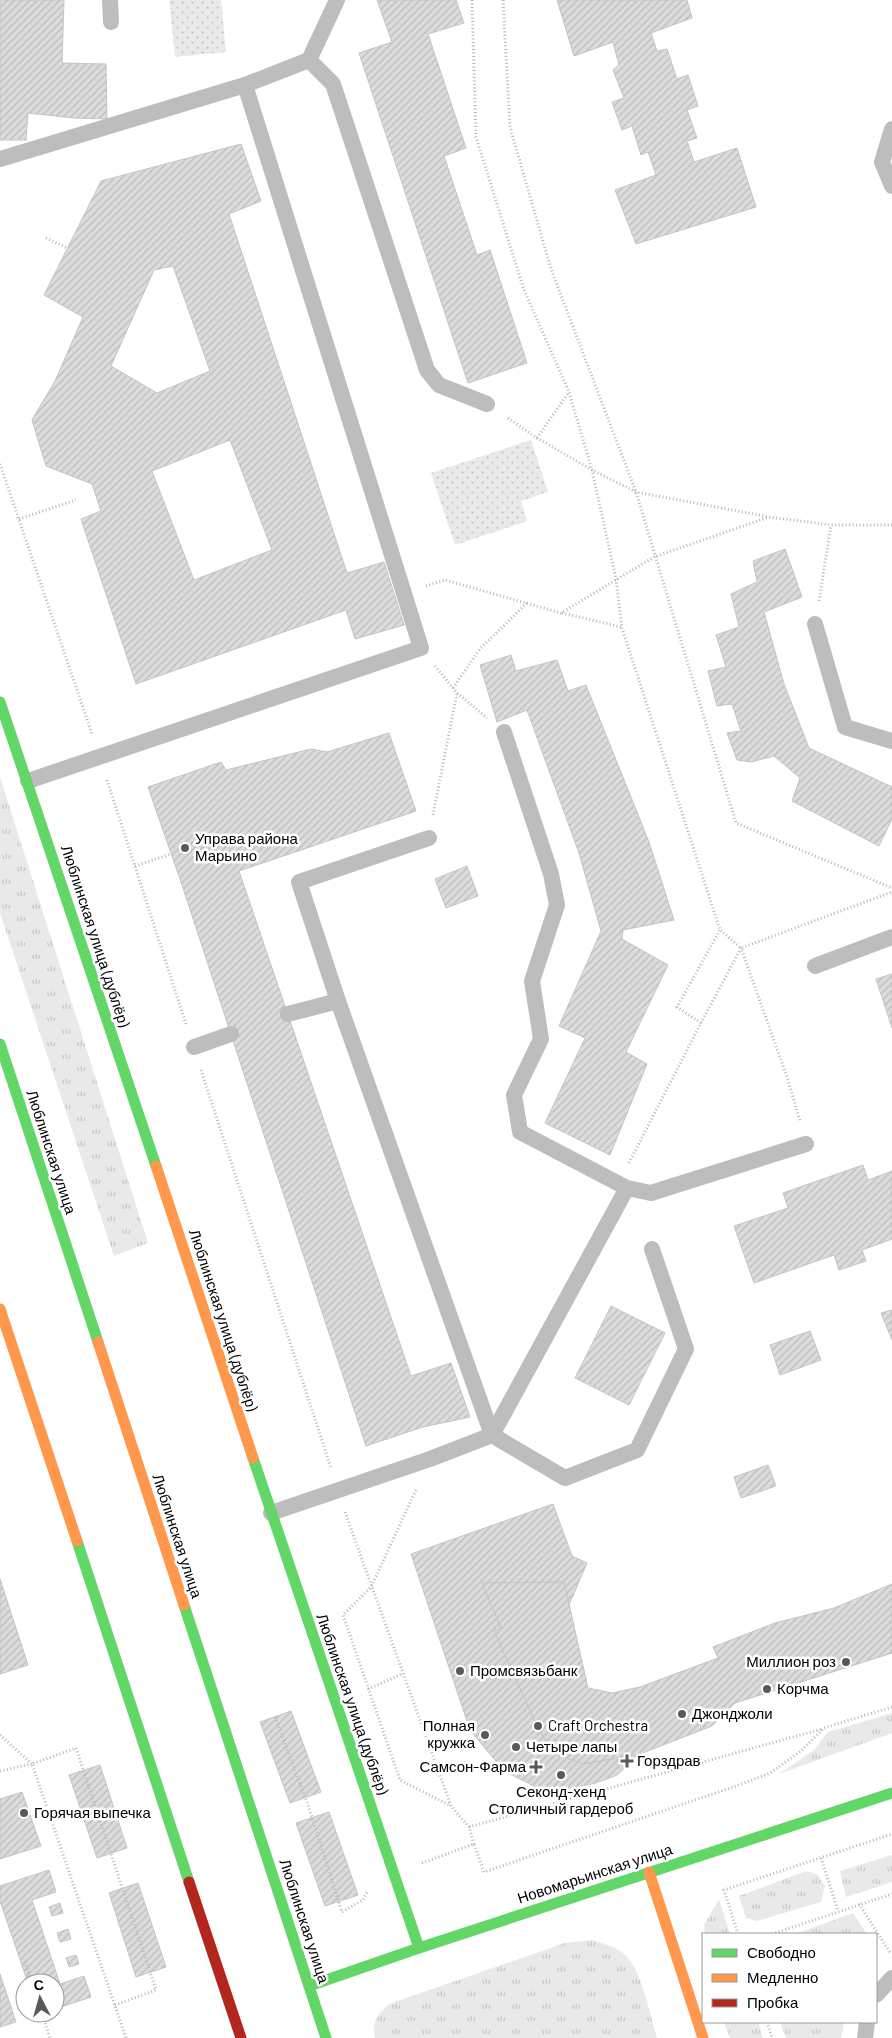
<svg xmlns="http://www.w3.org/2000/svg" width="892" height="2038" font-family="Barlow,sans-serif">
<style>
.grass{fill:url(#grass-tufts)}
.park{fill:url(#park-dots)}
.building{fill:url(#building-hatch);stroke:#c4c4c4;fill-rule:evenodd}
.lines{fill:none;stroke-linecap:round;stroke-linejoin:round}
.path{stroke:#b8b8b8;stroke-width:3;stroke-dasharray:1 2.5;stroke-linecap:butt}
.lane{stroke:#bdbdbd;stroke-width:16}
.fast{stroke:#63d668;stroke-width:11}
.slow{stroke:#ff974d;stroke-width:11}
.jam{stroke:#b3261e;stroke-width:11}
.poi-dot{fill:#595959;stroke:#fff;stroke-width:2}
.labels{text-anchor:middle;stroke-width:5;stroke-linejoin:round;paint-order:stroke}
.poi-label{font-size:15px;fill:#000;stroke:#fff;text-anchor:start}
.street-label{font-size:15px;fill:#000;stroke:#fff}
</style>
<defs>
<pattern id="grass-tufts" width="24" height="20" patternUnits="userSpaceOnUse" patternTransform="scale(1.25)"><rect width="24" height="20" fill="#e9e9e9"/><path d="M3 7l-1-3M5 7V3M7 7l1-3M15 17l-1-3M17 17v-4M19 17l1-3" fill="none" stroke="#c6c6c6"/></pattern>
<pattern id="park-dots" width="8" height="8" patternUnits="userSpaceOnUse" patternTransform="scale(1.25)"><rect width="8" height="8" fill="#e9e9e9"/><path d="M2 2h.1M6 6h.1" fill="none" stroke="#c6c6c6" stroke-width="1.8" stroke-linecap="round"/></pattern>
<pattern id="building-hatch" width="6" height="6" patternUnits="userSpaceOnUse" patternTransform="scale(1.25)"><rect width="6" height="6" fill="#dcdcdc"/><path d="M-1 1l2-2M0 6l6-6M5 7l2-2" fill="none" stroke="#bbb"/></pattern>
</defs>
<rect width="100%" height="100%" fill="#fff"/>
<g class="grass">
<path d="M0,777L148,1243L114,1256L0,913Z"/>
<path d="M892,1713V1733L779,1774L814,1750L828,1732Z"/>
<path d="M892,1855V1882L846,1897L840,1871Z"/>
<path d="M807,1871L818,1875L825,1886L821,1902L757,1921L746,1918L739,1896Z"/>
<path d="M719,1899L730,1934H705L704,1925Z"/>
<path d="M853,1913L867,1934H795Z"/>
<path d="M592,1940C604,1944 618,1947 627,1957C641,1970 651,2018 657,2038H375C372,2021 377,2015 389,2004L565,1943Z"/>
<path d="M724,2022H758L763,2038H730Z"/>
<path d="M780,2022H844L841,2038H786Z"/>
</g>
<g class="park">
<path d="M169,0H221L226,52L175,57Z"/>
<path d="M531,440L548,492L521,501L527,521L455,545L431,473Z"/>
</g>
<g class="building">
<path d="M0,0H64L62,63L106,64L107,119L73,118L28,113L26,140H0Z"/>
<path d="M377,0H456L464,23L428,34L466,148L444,156L477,255L490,250L527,363L468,383L359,53L392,42Z"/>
<path d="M557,0H687L692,18L651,33L657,51L667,49L677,79L688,75L698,106L687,110L697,138L687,141L694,162L737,148L756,207L636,244L615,190L656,175L648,152L641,155L632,126L622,130L612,102L624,98L613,70L619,65L613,42L574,56Z"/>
<path d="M241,144L261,201L229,214L347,573L384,562L404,625L355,639L346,610L136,684L81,519L101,511L92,484L46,466L32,420L55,381L83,317L44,295L101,181ZM173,266L210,371L157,393L111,366L154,270ZM230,440L272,550L194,580L152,471Z"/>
<path d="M785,549L802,597L764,612L784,684L809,748L892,787V819L879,846L792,801L800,778L774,756L751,762L737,760L727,733L741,731L732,704L717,706L708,671L726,667L716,635L739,627L731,594L757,582L753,561Z"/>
<path d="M511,655L516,671L557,660L568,691L586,685L649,842L674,920L623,930L622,939L668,965L626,1052L647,1064L610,1155L545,1123L585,1038L559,1026L601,931L579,853L527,710L497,722L480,665Z"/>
<path d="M389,733L416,811L239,871L411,1376L451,1363L470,1417L423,1427L366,1446L182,885L148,787L221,762L226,770L311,749L327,752Z"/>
<path d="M467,866L478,896L446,908L435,879Z"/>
<path d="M892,974V1028L876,979Z"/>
<path d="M863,1165L868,1180L892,1171V1239L862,1250L866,1261L839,1270L834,1255L754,1283L734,1226L788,1208L783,1193Z"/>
<path d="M611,1306L665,1333L629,1405L575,1378Z"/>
<path d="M892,1310V1340L881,1313Z"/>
<path d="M810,1331L821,1360L780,1375L770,1345Z"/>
<path d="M768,1465L776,1486L741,1498L734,1477Z"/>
<path d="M553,1504L572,1556L587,1563L569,1605L564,1582L482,1583L501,1628L494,1631L534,1719L552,1753L583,1764L640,1754L617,1775L596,1783L567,1789L536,1787L504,1771L470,1730L411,1554Z"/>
<path d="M0,1579L28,1665L0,1674Z"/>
<path d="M564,1582L588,1688L612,1693L640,1687L718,1658L713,1647L775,1623L834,1608L892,1584V1653L735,1703L712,1726L640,1754L583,1764L552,1753L534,1719L494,1631L501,1628L482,1583Z"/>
<path d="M291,1711L321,1792L290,1803L260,1722Z"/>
<path d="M100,1765L127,1848L97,1858L69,1775Z"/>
<path d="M22,1792L41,1846L0,1859V1799Z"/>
<path d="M329,1812L358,1895L325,1906L296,1823Z"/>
<path d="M49,1870L56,1892L32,1900L60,1984L84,1976L91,1997L55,2009V1983H28L0,1901V1886Z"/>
<path d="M138,1883L166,1967L136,1977L109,1893Z"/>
<path d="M60,1903L63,1913L52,1916L49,1907Z"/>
<path d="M68,1929L71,1939L60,1942L57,1933Z"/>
<path d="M76,1955L79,1964L69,1967L66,1958Z"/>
<path d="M0,1974L16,2022L0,2027Z"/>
</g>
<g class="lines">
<g class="path">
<path d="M472,0L476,137L524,290L569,392L592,470L616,579L622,628L720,930L741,948L892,892"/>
<path d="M503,0L510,127L551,269L636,492L736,823L892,888"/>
<path d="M46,238L67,248"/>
<path d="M508,418L537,438L592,470L636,492L769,517"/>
<path d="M537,438L569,392"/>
<path d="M0,464L92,734"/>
<path d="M19,519L76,500"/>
<path d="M426,586L445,580L561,613L654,557L769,517L831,525H892"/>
<path d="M819,601L831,525"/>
<path d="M562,613L621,627"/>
<path d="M435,666L457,693L487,718"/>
<path d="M453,688L480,649L528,602"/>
<path d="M107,780L186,1024"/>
<path d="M433,815L457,693"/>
<path d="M135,866L171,854"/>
<path d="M701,1023L741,948L787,1077L800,1121"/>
<path d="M201,1070L331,1468"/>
<path d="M629,1163L701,1023L677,1007L720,930"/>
<path d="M416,1490L371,1587L343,1615L400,1780L451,1806"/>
<path d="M345,1512L451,1806L469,1827L474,1844"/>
<path d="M368,1689L402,1674"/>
<path d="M275,1717L308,1805L342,1912L363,1900L367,1892"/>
<path d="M0,1735L32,1764"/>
<path d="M0,1771L31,1764"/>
<path d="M469,1827L822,1729"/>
<path d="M821,1858L838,1911"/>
<path d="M422,1863L474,1844L484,1872L739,1785L770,1773L801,1751L824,1728L892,1707"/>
<path d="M859,1904L891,1954"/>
<path d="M738,1934L724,1890L892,1834"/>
<path d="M772,1934L892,1894"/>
<path d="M25,1962L32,1983"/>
<path d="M115,2005L156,1990L76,1748L32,1764L126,2038"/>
<path d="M42,2013L50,2038"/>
<path d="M767,2022L772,2038"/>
</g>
<g class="lane">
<path d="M110,0L111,22"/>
<path d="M309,60L333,84L427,370L439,385L487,404"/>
<path d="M892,129L882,162L892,186"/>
<path d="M0,159L245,85L309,60L337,0"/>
<path d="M815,624L845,727L892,741"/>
<path d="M504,732L551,874L557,905L532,981L541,1039L514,1095L520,1132L627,1188"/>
<path d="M28,781L421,648L245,85"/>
<path d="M429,838L299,882L338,1001L492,1435L627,1188L651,1193L806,1144"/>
<path d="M815,966L892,937"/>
<path d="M288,1014L338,1001"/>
<path d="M194,1047L231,1034"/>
<path d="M271,1513L430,1459L492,1435L565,1478L637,1450L686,1349L652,1249"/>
<path d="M876,1995L892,1978"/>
<path d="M865,2038L867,2022"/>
</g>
<g class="fast">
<path d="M0,702L156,1166"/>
<path d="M0,1044L98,1342"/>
<path d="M253,1458L419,1948"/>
<path d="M77,1541L189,1882"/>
<path d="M184,1605L326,2038"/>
<path d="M309,1986L419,1948L892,1793"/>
</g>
<g class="slow">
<path d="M156,1166L253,1458"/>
<path d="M0,1309L77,1541"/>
<path d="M98,1342L184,1605"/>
<path d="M649,1872L703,2038"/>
</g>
<path class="jam" d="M189,1882L241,2038"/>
</g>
<g class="poi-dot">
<circle cx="185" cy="848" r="5"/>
<circle cx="846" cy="1662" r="5"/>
<circle cx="460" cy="1671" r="5"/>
<circle cx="767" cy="1689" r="5"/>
<circle cx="682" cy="1714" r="5"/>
<circle cx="538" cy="1726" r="5"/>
<circle cx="485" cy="1735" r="5"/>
<circle cx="516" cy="1747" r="5"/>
<path d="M624.5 1753.5h5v5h5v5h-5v5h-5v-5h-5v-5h5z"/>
<path d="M533.5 1759.5h5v5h5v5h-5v5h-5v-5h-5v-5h5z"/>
<circle cx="561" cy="1775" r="5"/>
<circle cx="24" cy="1813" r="5"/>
</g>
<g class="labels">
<g class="poi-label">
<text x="195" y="844">Управа района<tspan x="195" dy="17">Марьино</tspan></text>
<text x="836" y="1667" text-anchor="end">Миллион роз</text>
<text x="470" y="1676">Промсвязьбанк</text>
<text x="777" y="1694">Корчма</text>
<text x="692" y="1719">Джонджоли</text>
<text x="475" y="1731" text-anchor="end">Полная<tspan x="475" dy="17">кружка</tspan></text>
<text x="548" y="1731">Craft Orchestra</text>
<text x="526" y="1752">Четыре лапы</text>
<text x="637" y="1766">Горздрав</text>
<text x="526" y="1772" text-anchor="end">Самсон-Фарма</text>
<text x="561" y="1797" text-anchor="middle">Секонд-хенд<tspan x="561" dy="17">Столичный гардероб</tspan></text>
<text x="34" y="1818">Горячая выпечка</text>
</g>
<g class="street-label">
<text transform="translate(95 936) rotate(72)" y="5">Люблинская улица (дублёр)</text>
<text transform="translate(51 1152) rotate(72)" y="5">Люблинская улица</text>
<text transform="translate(223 1320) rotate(72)" y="5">Люблинская улица (дублёр)</text>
<text transform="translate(177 1536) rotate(72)" y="5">Люблинская улица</text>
<text transform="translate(352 1704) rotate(71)" y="5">Люблинская улица (дублёр)</text>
<text transform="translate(595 1874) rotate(-18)" y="5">Новомарьинская улица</text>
<text transform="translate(304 1921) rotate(72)" y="5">Люблинская улица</text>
</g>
</g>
<rect x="702" y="1933" width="175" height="90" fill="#ffffff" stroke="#999999"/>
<rect x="712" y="1949" width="25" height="8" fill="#63d668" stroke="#999999"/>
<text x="747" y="1958" font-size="15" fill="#000000">Свободно</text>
<rect x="712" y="1974" width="25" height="8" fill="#ff974d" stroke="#999999"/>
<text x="747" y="1983" font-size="15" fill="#000000">Медленно</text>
<rect x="712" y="1999" width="25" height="8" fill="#b3261e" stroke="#999999"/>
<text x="747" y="2008" font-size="15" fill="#000000">Пробка</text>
<g transform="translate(40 1998) rotate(354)"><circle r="24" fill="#ffffff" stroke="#999999"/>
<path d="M0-4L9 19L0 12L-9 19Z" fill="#595959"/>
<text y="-8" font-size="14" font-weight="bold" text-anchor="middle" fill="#000000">С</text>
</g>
</svg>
